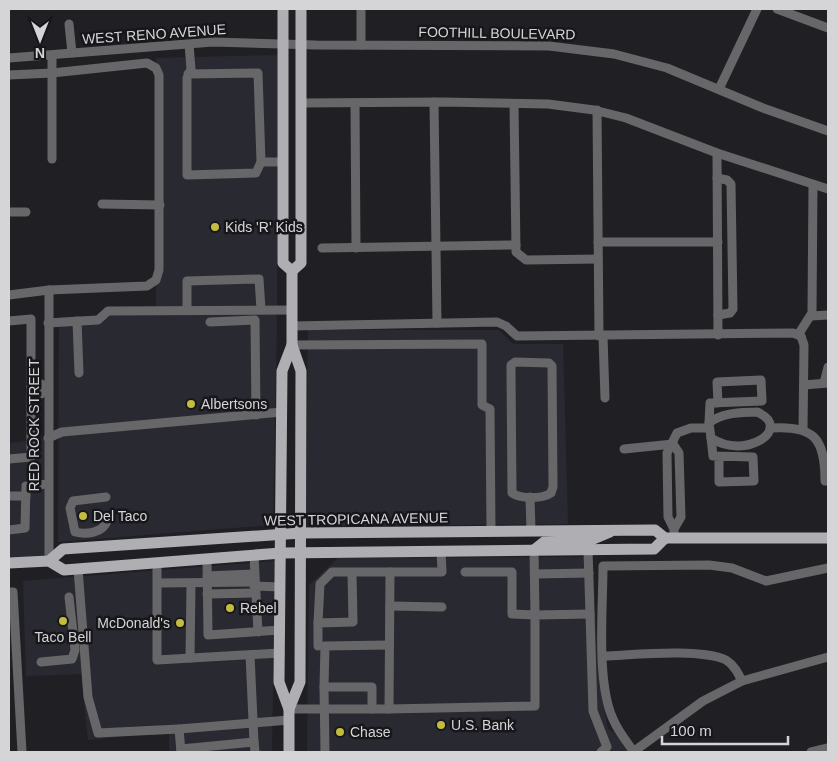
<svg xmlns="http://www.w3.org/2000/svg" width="837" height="761" font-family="Helvetica,sans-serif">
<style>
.built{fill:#292932}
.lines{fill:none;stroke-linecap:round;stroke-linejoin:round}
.minor{stroke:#676769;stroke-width:9}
.major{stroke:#afafb3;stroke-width:11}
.poi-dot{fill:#c4bc3d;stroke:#17171b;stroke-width:2}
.labels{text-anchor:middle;stroke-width:5;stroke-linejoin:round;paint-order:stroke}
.street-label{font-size:14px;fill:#d5d5d7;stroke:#17171b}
.poi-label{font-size:14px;fill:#d5d5d7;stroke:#17171b;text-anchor:start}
</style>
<rect width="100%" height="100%" fill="#202024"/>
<g class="built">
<path d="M277,55V312L273,525L58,542L59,317L156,313V58Z"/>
<path d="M308,330H499L513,344H563L568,524L334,526H322L310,521L306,514Z"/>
<path d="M48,438L47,560L9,563V443Z"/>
<path d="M593,557L599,683L608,728L630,747L625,752H307L309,585L338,558Z"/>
<path d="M275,561L272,752H169V732L88,740L81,674L26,676L23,581Z"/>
</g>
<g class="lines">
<g class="minor">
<path d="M361,9V45"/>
<path d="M777,9L828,28"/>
<path d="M69,24L72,53"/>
<path d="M9,58L213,42L316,45L549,46L614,54L667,68L763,108L828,131"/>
<path d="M188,74L258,73L261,162L256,173L187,175V78L191,69L189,44"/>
<path d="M9,75L52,73L147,63L156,68L159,75V270L156,280L147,286L49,290L9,295"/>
<path d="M719,89L757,9"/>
<path d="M434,102L437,323"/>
<path d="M301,103L443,102L548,104L594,110L626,118L717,153L828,189"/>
<path d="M355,103L356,248"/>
<path d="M514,104L516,252L526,260L598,259"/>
<path d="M597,110L599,336"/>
<path d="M717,153L718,335"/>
<path d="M52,159V55"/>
<path d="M261,162H283"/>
<path d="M717,178L727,180L731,184L733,309L730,313L718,315"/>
<path d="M102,204L160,205"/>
<path d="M9,212H26"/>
<path d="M598,242H718"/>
<path d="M322,248L516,245"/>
<path d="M49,290V561"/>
<path d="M187,309V281L259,279L261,309"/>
<path d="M811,316L828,315"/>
<path d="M9,321L31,319V457L9,459"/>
<path d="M77,321L79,373"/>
<path d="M210,322L255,320L256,415"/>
<path d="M48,323L98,320L108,311L292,310"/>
<path d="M292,326L497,322L506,326L517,336L793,333L801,336L804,345L803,429"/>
<path d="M798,335L812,313L813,185"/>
<path d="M603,336L605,398"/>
<path d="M292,345L482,344V405L490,409L491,531"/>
<path d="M515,362L549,363L552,366L553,487L551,493C543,499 520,499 512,493L511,371V365Z"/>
<path d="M824,383L828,367"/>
<circle cx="39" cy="389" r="5.5"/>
<path d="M804,385L828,383"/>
<path d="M757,412C794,428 746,461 711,438L709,423C723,412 740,413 757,412Z"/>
<path d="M709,423L710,403L762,401L761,380L717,382L718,403"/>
<path d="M770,428C814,425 825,438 825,481H828"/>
<path d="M48,438L62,432L282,412"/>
<path d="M711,438L713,456L753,457L754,481L719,482V458"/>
<path d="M673,444L679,453L681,517L674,529"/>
<path d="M624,449L673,444"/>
<path d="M9,496H26"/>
<path d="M106,497L73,501L70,508L75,532C86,535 103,533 107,521"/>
<path d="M530,497L531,531"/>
<path d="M9,530L25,528L26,486L48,484"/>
<path d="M674,538V529L668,517L667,453L677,433L691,428H708"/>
<path d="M588,550L593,711L607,747L601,752"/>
<path d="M441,551L442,572H390L389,709L535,706V615L590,614"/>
<path d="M254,556L258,632"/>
<path d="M207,559L208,635L280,630"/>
<path d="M157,563V660L280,653"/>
<path d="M78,569L88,697L98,733L179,729"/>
<path d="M465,572H512V614L535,615L534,550"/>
<path d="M535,574L589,573"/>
<path d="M207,576L254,574"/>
<path d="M158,583L254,582"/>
<path d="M254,586L280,587"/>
<path d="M9,592H13L22,752"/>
<path d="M207,594L255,593"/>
<path d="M390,606L442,607"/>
<path d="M318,623L320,584L332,572H390"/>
<path d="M318,646V623L353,622L352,573"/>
<path d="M603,656C634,655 699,648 726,660C734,665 738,673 742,681"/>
<path d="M190,658L191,584"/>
<path d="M41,662L72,659L75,650L69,597"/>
<path d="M324,687L325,752"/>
<path d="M289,709H389"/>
<path d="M372,709V687H324L325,646L389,645"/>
<path d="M254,742L255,752"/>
<path d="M181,749L254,742L250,655"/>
<path d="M181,752L179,729L289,720"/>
<path d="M633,752L703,701L742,681L828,657"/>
<path d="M634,752C626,741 618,731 613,719C596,682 603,608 603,566L709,565L732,568L766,581L828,568"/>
<path d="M811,752L828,748"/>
</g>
<g class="major">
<path d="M283,9V263L292,271V345L301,371L300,682L289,709"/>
<path d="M292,271L301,263V9"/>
<path d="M534,550L544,542L591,540L610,532"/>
<path d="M49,561L64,570L281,553L654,549L665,538"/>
<path d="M9,563L49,561L63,549L301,533L655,530L665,538H828"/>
<path d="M289,752V709L279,682L282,371L292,345"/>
</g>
</g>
<g class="poi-dot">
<circle cx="215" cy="227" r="5"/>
<circle cx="191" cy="404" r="5"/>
<circle cx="83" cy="516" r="5"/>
<circle cx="230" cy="608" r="5"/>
<circle cx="63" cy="621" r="5"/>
<circle cx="180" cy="623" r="5"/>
<circle cx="441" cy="725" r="5"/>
<circle cx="340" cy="732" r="5"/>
</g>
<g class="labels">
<g class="street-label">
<text transform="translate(497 33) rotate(1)" y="5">FOOTHILL BOULEVARD</text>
<text transform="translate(154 34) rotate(-4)" y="5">WEST RENO AVENUE</text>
<text transform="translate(34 425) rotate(-90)" y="5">RED ROCK STREET</text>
<text transform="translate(356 519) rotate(-1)" y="5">WEST TROPICANA AVENUE</text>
</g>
<g class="poi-label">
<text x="225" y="232">Kids 'R' Kids</text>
<text x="201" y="409">Albertsons</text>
<text x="93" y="521">Del Taco</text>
<text x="240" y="613">Rebel</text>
<text x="170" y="628" text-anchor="end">McDonald's</text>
<text x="63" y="642" text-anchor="middle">Taco Bell</text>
<text x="451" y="730">U.S. Bank</text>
<text x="350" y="737">Chase</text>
</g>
</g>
<rect width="837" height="761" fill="none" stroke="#d5d5d7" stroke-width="20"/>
<g transform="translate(40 40) rotate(180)" stroke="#17171b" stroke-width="4" paint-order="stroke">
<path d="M0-4L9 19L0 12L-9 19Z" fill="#d5d5d7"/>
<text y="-8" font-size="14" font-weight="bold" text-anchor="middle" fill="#d5d5d7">N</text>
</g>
<path d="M662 736v8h126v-8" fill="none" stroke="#d5d5d7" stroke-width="2.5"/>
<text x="670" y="736" font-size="15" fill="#d5d5d7" stroke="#17171b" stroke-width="4" paint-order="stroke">100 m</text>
</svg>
